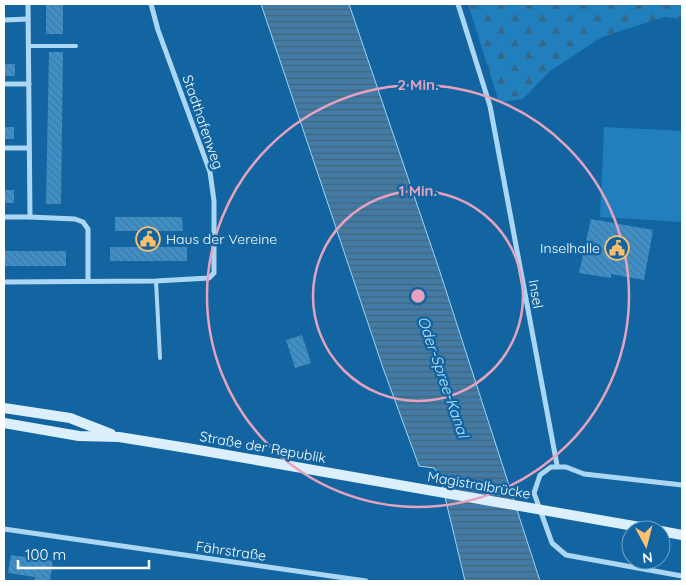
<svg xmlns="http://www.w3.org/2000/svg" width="686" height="585" font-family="Quicksand,sans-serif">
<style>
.grass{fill:#217fbe}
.forest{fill:url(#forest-firs)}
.water{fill:url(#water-rules);stroke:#9dd4f8}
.building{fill:url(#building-back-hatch)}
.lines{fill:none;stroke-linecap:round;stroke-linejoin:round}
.lane{stroke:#abd7f5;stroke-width:4}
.street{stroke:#abd7f5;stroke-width:5}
.secondary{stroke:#dbeffd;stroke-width:10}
.ring{fill:none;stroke:#e7a3bd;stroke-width:2.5}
.labels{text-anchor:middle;stroke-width:5;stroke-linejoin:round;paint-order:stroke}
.street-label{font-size:14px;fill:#fff;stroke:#1265a1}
.poi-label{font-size:14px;fill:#fff;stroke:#1265a1;text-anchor:start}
.water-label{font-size:15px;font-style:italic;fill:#bbe2fb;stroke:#1265a1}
.centre{fill:#e7a3bd;stroke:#1265a1;stroke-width:2.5}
.ring-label{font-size:15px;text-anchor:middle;font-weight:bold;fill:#e7a3bd;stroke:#1265a1;stroke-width:5;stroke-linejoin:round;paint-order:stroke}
</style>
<defs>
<pattern id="forest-firs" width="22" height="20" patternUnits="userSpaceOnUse" patternTransform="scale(1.25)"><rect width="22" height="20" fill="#217fbe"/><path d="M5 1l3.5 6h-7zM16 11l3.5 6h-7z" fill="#34688b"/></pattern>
<pattern id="water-rules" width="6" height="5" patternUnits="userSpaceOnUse" patternTransform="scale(1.25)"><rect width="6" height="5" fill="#427ba5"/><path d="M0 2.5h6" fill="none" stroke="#476478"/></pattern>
<pattern id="building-back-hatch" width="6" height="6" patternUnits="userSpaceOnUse" patternTransform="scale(1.25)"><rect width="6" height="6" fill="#3f90c9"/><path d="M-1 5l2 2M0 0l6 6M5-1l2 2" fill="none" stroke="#44789d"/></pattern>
</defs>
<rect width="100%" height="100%" fill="#1265a1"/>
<path class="grass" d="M604,127L682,131V222L600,217Z"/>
<path class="forest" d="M468,4H682V19L664,17L602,37L550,71L523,99L499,102Z"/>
<path class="water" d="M261,4H349L440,272L540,581H465L440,476L434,468L419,466L383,368Z"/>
<g class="building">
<rect x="46" y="4" width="17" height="30"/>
<path d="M49,52H63L61,204H46Z"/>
<rect x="4" y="64" width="11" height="12"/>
<rect x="4" y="127" width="10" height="12"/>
<rect x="4" y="190" width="10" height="13"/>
<path d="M115,217H182L183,231H115Z"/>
<path d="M591,219L653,230L644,280L611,274V278L579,273Z"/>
<rect x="110" y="247" width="77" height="14"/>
<rect x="4" y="251" width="62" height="15"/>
<path d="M302,335L311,363L295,368L286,340Z"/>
<path d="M11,555L53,561L50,581H35V577L8,573Z"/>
</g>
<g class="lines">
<g class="lane">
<path d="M28,46H76"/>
<path d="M156,281L160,358"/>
</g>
<g class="street">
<path d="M458,4L490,106L557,465"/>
<path d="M4,20L28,19"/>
<path d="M4,84H29"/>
<path d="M4,148H29"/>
<path d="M4,217H30L28,4"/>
<path d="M30,217L75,219L83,222L88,229V281"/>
<path d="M4,282L156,281L209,278L214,273V201L210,172L158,30L151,4"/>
<path d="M682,485L584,474L566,467H551L540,475L534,493L552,543L566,555L682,576"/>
<path d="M4,529L366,581"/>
</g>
<g class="secondary">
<path d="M4,408L70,418L111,434"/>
<path d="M4,423L79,436L119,437L187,448L657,530"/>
<path d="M661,531L682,535"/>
</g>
</g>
<g class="ring">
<circle cx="418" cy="296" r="105"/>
<circle cx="418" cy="296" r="211"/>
</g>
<defs>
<g id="civic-ring" transform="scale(1.25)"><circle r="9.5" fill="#1265a1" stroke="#ffc06e" stroke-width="1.5"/><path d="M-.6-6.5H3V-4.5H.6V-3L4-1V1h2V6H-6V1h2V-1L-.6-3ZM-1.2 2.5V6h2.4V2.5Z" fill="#ffc06e"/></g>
</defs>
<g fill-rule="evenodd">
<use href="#civic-ring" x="148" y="239"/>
<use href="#civic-ring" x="617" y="248"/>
</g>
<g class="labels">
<g class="street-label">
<text transform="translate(203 122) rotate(71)" y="5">Stadthafenweg</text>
<text transform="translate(536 294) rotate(80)" y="5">Insel</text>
<text transform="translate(263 447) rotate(10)" y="5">Straße der Republik</text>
<text transform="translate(479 485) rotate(10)" y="5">Magistralbrücke</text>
<text transform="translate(231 551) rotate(8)" y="5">Fährstraße</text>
</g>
<g class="poi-label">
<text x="166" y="244">Haus der Vereine</text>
<text x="600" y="253" text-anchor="end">Inselhalle</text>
</g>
<g class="water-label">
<text transform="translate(443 377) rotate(71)" y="5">Oder-Spree-Kanal</text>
</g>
</g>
<circle cx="418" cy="296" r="8" class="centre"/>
<g class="ring-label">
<text x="418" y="90">2 Min.</text>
<text x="418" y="196">1 Min.</text>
</g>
<rect width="686" height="585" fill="none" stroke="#ffffff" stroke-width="10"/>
<g transform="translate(646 545) rotate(173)"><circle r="24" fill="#1265a1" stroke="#71a3c7"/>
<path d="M0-4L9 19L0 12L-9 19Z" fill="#ffc06e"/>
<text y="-8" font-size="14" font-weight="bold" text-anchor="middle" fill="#ffffff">N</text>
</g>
<path d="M18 560v8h131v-8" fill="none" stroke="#ffffff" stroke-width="2.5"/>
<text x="25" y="560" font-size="15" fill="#ffffff" stroke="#1265a1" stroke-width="4" paint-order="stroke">100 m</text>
</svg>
